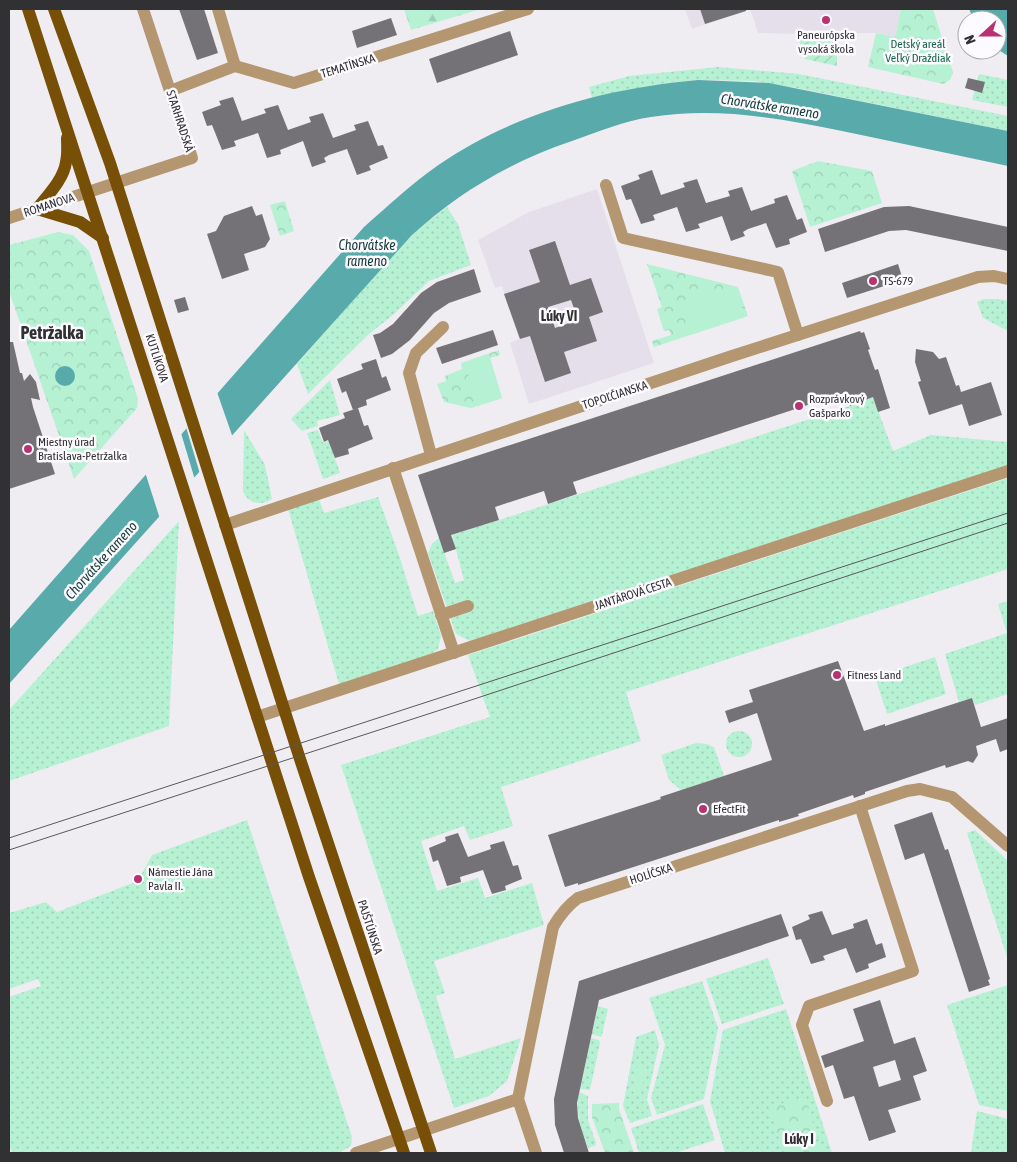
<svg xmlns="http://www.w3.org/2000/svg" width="1017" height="1162" font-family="'Asap Condensed',sans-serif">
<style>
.built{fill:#e5dfeb}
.grass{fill:url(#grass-dots)}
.forest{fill:url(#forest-firs)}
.park{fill:url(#park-crowns)}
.garden{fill:url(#garden-furrows)}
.pitch{fill:#b6f1d4}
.water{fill:#58aaab}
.pier{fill:#f0edf2}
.building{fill:#747276;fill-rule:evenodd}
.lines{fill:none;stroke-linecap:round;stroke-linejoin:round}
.minor{stroke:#b49770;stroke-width:12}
.major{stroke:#784f07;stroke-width:12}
.tram{stroke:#59585a;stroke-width:1}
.poi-dot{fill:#b83172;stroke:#fdfbff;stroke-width:2}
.labels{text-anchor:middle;stroke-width:5;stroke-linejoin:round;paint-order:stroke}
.poi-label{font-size:12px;fill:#313032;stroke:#fdfbff;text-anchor:start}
.park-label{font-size:12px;fill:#186649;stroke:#fdfbff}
.street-label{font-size:12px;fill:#313032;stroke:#fdfbff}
.water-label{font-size:14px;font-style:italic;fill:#133b3b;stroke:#fdfbff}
.neighbourhood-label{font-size:14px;font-weight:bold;fill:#313032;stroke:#fdfbff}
.district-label{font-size:18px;font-weight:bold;fill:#313032;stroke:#fdfbff}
</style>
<defs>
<pattern id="grass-dots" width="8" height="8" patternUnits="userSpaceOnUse" patternTransform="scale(1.25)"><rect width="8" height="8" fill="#b6f1d4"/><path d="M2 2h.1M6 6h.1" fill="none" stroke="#9dcfb6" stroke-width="1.8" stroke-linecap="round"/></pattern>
<pattern id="forest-firs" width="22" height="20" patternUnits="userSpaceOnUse" patternTransform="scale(1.25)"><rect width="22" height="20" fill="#b6f1d4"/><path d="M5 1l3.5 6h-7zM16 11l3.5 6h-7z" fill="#9dcfb6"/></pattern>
<pattern id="park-crowns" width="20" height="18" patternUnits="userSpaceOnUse" patternTransform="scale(1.25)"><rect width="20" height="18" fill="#b6f1d4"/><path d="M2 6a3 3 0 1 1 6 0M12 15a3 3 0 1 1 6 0" fill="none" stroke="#9dcfb6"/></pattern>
<pattern id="garden-furrows" width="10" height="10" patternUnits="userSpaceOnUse" patternTransform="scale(1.25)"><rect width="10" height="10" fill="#b6f1d4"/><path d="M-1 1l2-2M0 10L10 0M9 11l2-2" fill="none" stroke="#9dcfb6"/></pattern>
</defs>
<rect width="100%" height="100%" fill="#f0edf2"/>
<g class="built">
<path d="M685,9H901L895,37L876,33L797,34L758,33L750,9L692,29Z"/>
<path d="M597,189L654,363L529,404L510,343L519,339L502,286L495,288L478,240L529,212Z"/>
</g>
<g class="grass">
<path d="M718,67L799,74L1008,116V131L797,88L753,81L698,80L665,83L592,98L589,87L629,76Z"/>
<path d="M979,74L1008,80V107L972,100Z"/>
<path d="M447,207L458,224L471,265L429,281L393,315L369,334L308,394L297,364L395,252L423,225Z"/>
<path d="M983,299H999L1008,301V331L983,318L977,302Z"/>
<path d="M330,380L340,415L317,421L318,426L302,431L291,419Z"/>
<path d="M873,397L893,451L931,435L1008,442V465L470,641L456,634L428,553L432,544L439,538L455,583L464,580L452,535L477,527L473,514L484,525L850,406Z"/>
<path d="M244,430L265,465L272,499C261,506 248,504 243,491Z"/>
<path d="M318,430L323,443L329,441L340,473L323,479L307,433Z"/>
<path d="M1008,478V569L626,692L641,741L501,787L513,826L470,840L464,826L421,841L437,891L478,878L485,898L532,883L544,925L434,961L445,993L436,996L455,1059L521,1038L507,1081L489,1096L454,1108L341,765L490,717L468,655Z"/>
<path d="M378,497L398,552L418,616L433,611L441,636L438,649L431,654L339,684L288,509L319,499L324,513Z"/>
<path d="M179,521L169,726L9,781V710Z"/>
<path d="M1008,601V694L975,705L972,698L959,702L945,654L1007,633L998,604Z"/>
<path d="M935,657L946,694L887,714L875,677Z"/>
<circle cx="739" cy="744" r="13"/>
<path d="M696,743L707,744L714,747L724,776L681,790L669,780L661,755Z"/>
<path d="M247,820L352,1137L351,1146L339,1153H13L9,1146V997L41,986L38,979L9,989V913L46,902L57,912L138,881L152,855Z"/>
<path d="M975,830L1008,861V960L967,833Z"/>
<path d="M768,958L784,1004L722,1024L706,979Z"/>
<path d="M702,981L718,1028L704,1099L657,1115L651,1098L665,1045L649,998Z"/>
<path d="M1008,985V1111L979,1105L947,1005Z"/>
<path d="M598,1006L608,1009L602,1035L601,1037L592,1034Z"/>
<path d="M786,1009L832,1153H725L710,1101L723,1030Z"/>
<path d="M655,1030L659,1045L647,1099L652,1116L630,1123L623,1106L636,1037Z"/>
<path d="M591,1038L599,1040L600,1043L590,1090L580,1089Z"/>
<path d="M579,1092L588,1096V1120L596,1143L595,1146L588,1148C581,1129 575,1113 579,1092Z"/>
<path d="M703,1104L715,1140L675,1153H639L631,1128Z"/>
<path d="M977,1111L1008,1119V1153H971Z"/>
</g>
<path class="forest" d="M404,9H481L411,30Z"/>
<g class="park">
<path d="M901,9H933L951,66L953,72L950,80L943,84L868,67L876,33L895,37Z"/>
<path d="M818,161L872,171L882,203L810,227L792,171Z"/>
<path d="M285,201L294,231L280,236L270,205Z"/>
<path d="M58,232L73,235L89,251L138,399L137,408L74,479L9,291V245Z"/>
<path d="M647,264L738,287L748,316L654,347L652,341L671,335L669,330L664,331L657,309L662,307Z"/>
<path d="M499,350L500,355L490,358L502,398L471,408L444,402L437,384L446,381L445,376L462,369L461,363Z"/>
<path d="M804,1096L823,1153H784L769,1108Z"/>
<path d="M619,1103V1109L634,1153H605L592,1117V1104Z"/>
</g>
<path class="garden" d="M837,33V66L805,59L797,34Z"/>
<g class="pitch">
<path d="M734,286L745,317L690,335L680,303Z"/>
<path d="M490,358L502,398L478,406L466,367Z"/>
<path d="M638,1063L646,1065L641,1094L633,1092Z"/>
</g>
<g class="water">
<path d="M969,9H1008V56L997,49V20H974Z"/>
<path d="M698,80L769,83L1008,131V166C953,154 898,143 842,131C779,118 716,107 651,117C623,121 598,132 572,141C512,161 457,193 411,236L9,684V630L364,227C388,206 411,184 437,166C513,113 607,88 698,80Z"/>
<circle cx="65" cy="376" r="10"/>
</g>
<g class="pier">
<path d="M217,392L233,438L200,474L186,427Z"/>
<path d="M181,433L195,480L160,519L145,472Z"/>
</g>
<g class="building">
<path d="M179,9H204L218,53L197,60Z"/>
<path d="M700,9H746V11L705,24Z"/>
<path d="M391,18L397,35L357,48L352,31Z"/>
<path d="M510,31L518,55L437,83L429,59Z"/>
<path d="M968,78L985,82L982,93L965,88Z"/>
<path d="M233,97L242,121L266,113L264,109L278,105L288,130L311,122L309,117L323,113L333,138L356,130L354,125L368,121L378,146L383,145L388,158L369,166L371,170L357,175L347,149L329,155L324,158L326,162L312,167L303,141L280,150L281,154L267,158L258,133L234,141L236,146L222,150L212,125L207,126L202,112L221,105L219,101Z"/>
<path d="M652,170L661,195L685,187L683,183L697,179L706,203L730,196L728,191L742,187L751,211L775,203L774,199L787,195L797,220L802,218L807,232L789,239L790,244L776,248L766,223L748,229L743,232L745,236L731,241L722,216L698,224L700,228L686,232L677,207L653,215L655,220L641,224L631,199L626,200L621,186L640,179L638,175Z"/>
<path d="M252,206L256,216L262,214L270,239L265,247L244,254L249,270L222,279L207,234L216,231L224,216Z"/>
<path d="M909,206L1008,227V251L906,230L889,231L825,252L818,229L884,207Z"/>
<path d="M555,241L570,285L591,278L603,312L589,317L597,341L564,352L571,373L545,382L530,336L520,339L504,294L540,282L529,250ZM571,300L578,320L555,328L548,307Z"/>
<path d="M898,264L903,280L847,298L842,283Z"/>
<path d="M474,269L481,292L449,303L434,313L410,340L392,354L381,358L373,335L380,333L393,324L421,293L437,282Z"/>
<path d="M185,297L189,310L178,313L174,300Z"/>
<path d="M493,330L498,345L442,364L436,348Z"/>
<path d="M860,331L861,333L864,332L870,349L868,350L875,370L878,369L890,408L878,412L873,397L850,406L844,393L573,482L577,494L548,504L544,491L495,507L499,520L451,535L456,549L444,553L418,475Z"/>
<path d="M9,342H13L20,373H22L24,381L30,374L36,382L40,400L31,398L33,407L55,474L9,489Z"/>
<path d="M916,349L933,352L939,359L946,357L956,386L959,385L961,392L991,382L1002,415L969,426L962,404L929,415L918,382L921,381L915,362Z"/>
<path d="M376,359L382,378L386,376L391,390L366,400L367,405L353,410L346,391L342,393L337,379L363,369L361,364Z"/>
<path d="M358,408L364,426L368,425L373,439L348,449L349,454L335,458L328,440L324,442L319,428L345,418L343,413Z"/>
<path d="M838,661L864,731L885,724V726L972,698L981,727L1008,718V749L1000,752L996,739L976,746L978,755L973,763L968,761L946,768L945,765L865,792V794L854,798L853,795L798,814L799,816L779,822V820L578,885V883L565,887L548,835L661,799L660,797L772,760L757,713L729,723L725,711L753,702L749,690Z"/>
<path d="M932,812L945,850L948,849L990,979L988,980L990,985L969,992L924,853L905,860L894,825Z"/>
<path d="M458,833L468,857L491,849L490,845L504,841L513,866L518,865L522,879L505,886L506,890L492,894L483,870L460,877L461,882L447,886L438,860L433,862L429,848L446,841L445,837Z"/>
<path d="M822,911L832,935L854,928L853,924L867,919L876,945L882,943L886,957L868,964L869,968L856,973L846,948L823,956L825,960L811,964L801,939L796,940L792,927L810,919L808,915Z"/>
<path d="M781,914L789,936L599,1000L577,1103L578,1118L589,1153H564L555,1125L554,1099L579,981Z"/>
<path d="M880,1000L894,1044L915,1037L927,1071L913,1076L921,1100L888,1110L896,1132L869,1141L854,1096L844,1099L833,1065L825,1068L821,1056L864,1041L853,1009ZM895,1060L901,1080L879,1087L873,1067Z"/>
</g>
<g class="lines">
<g class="minor">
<path d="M218,9L235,66"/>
<path d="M170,91L235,66L294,83L528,9"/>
<path d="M606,185L623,238L778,272L798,335"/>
<path d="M9,218L192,158L143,9"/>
<path d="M431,455L409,373L416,353L443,327"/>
<path d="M393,468L454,653"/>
<path d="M225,525L732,356L978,277L994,276L1008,279"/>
<path d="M441,615L468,606"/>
<path d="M257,717L1008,471"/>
<path d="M518,1099L553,927C560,915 567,906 578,898L907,791L920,789L952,797L1008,846"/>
<path d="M518,1099L536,1153"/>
<path d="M827,1101L802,1025L809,1006L913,971L860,806"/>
<path d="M356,1153L518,1099"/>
</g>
<g class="major">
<path d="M28,9L309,877L404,1153"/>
<path d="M54,9L110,163L299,756L431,1153"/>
<path d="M67,138C67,145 68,154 66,162C64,179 47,196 37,209L80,222L103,238"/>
</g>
<g class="tram">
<path d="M9,838L1008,513"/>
<path d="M9,850L462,703L1008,523"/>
</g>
</g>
<g class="poi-dot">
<circle cx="826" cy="20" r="5"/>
<circle cx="873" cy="281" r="5"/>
<circle cx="799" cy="406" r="5"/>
<circle cx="28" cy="449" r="5"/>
<circle cx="837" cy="675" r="5"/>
<circle cx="703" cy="809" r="5"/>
<circle cx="138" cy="879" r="5"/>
</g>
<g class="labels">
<g class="poi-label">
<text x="826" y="39" text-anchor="middle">Paneurópska<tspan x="826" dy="14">vysoká škola</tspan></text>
<text x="883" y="285">TS-679</text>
<text x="809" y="403">Rozprávkový<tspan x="809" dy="14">Gašparko</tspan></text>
<text x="38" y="446">Miestny úrad<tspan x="38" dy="14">Bratislava-Petržalka</tspan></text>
<text x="847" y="679">Fitness Land</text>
<text x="713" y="813">EfectFit</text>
<text x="148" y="876">Námestie Jána<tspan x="148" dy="14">Pavla II.</tspan></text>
</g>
<g class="park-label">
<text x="918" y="48">Detský areál<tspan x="918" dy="14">Veľký Draždiak</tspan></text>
</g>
<g class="street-label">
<text transform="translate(348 66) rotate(-17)" y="4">TEMATÍNSKA</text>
<text transform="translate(180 121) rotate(72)" y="4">STARHRADSKÁ</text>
<text transform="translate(49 205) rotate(-18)" y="4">ROMANOVA</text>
<text transform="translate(157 358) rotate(72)" y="4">KUTLÍKOVA</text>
<text transform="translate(615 395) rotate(-18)" y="4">TOPOĽČIANSKA</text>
<text transform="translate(633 594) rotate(-18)" y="4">JANTÁROVÁ CESTA</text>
<text transform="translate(651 874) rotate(-18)" y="4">HOLÍČSKA</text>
<text transform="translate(370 927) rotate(72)" y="4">PAJŠTÚNSKA</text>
</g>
<g class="water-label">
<text transform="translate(770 106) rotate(9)" y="5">Chorvátske rameno</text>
<text x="367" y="250">Chorvátske<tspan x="367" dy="16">rameno</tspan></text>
<text transform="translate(101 560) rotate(-48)" y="5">Chorvátske rameno</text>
</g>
<g class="neighbourhood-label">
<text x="559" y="321">Lúky VI</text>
<text x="799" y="1144">Lúky I</text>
</g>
<g class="district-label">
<text x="52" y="339">Petržalka</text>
</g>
</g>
<rect width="1017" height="1162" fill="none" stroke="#313032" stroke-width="20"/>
<g transform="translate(982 35) rotate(249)"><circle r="24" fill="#fdfbff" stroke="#abaaad"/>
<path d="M0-4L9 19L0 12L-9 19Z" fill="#b83172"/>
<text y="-8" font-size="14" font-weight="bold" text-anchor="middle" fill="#313032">N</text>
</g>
</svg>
